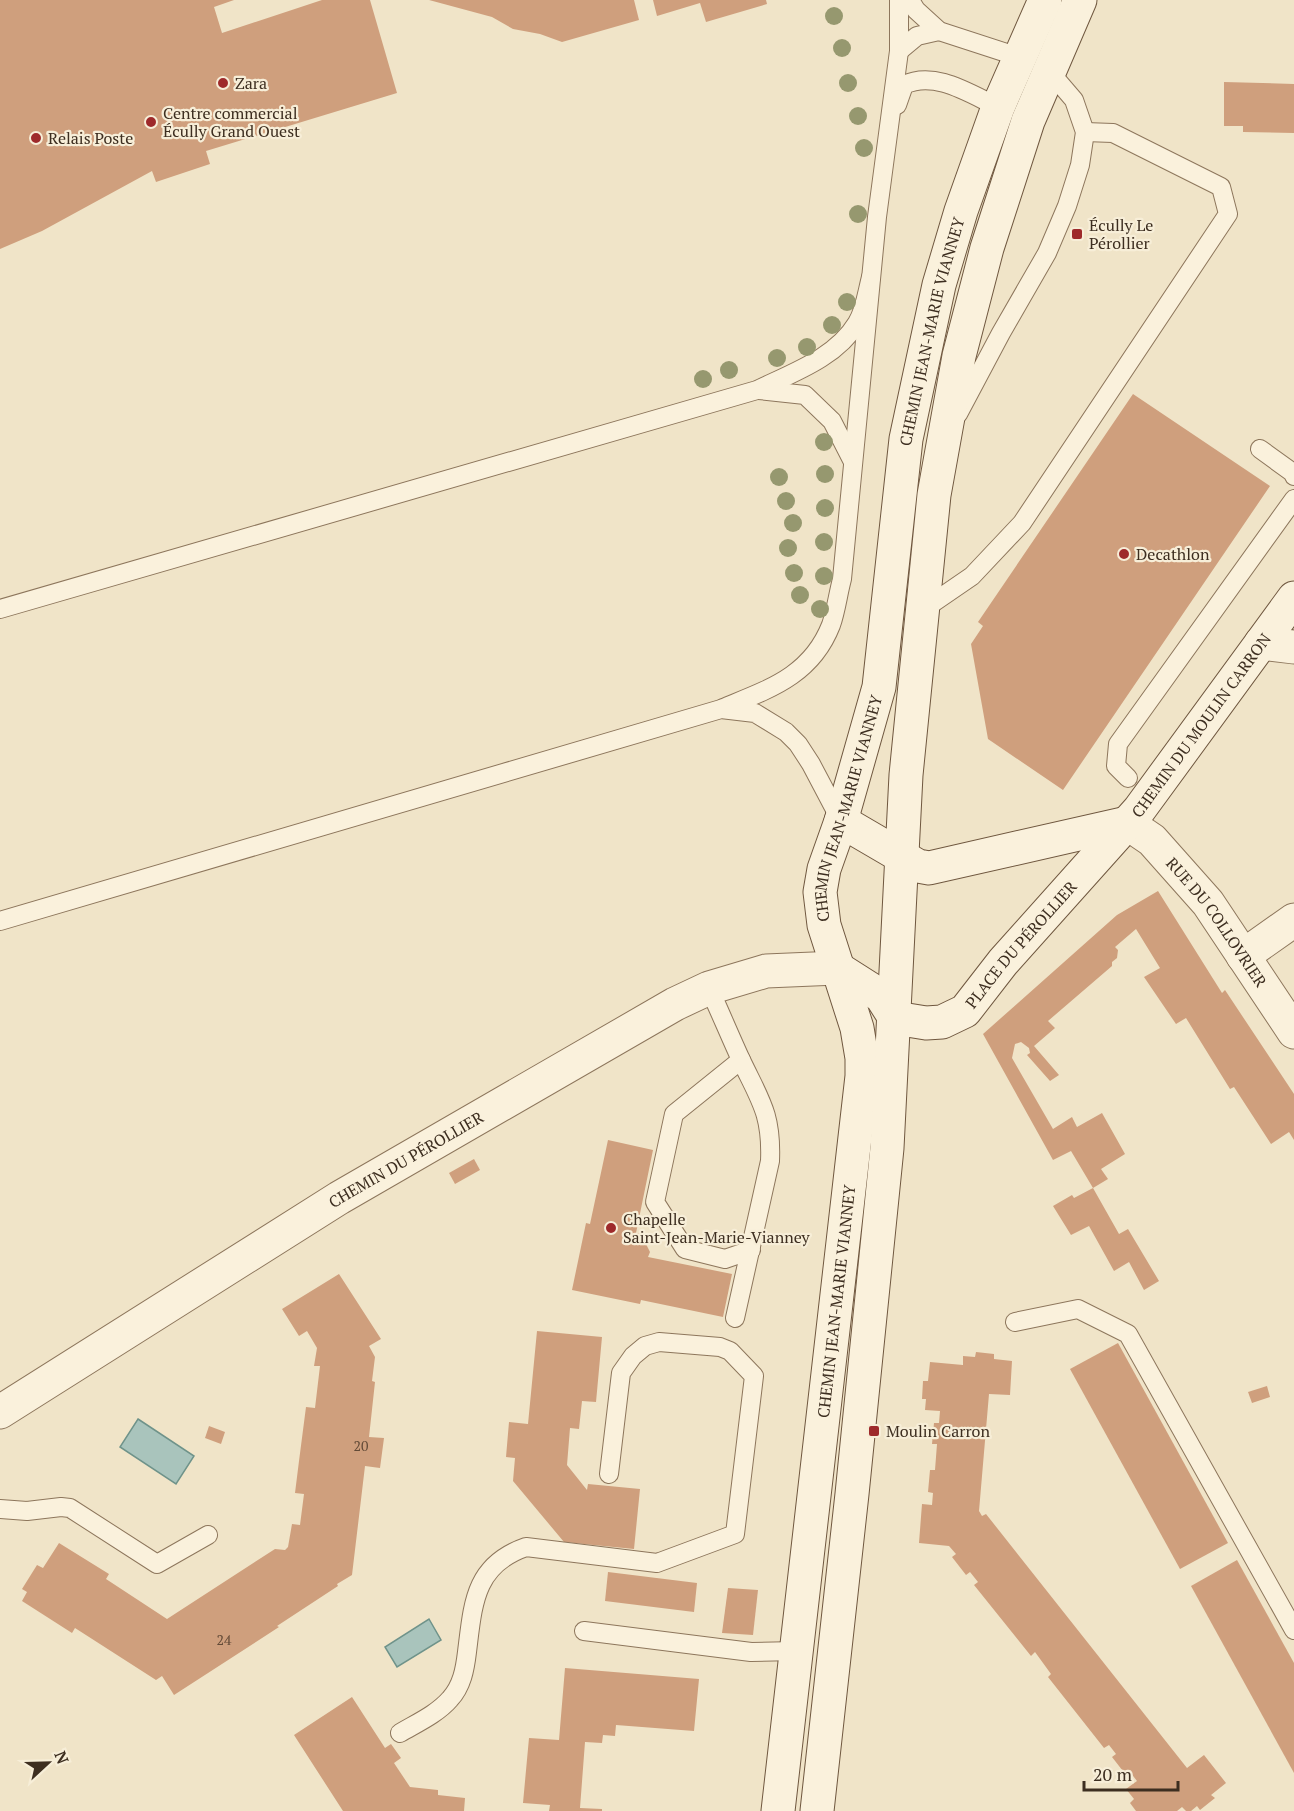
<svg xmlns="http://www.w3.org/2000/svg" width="1294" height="1811" font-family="'PT Serif',serif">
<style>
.water{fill:#a9c4bc;stroke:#6f938a;stroke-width:1.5}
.building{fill:#cf9f7d}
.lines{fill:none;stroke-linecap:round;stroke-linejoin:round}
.lane-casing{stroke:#8d765c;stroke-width:20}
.street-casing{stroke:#8d765c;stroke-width:35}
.secondary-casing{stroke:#6f573f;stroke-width:35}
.lane{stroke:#faf1dc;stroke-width:18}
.street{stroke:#faf1dc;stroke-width:33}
.secondary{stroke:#faf1dc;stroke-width:33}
.tree{fill:#96986f}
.poi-dot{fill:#9e2a2b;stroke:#f7eed8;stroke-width:2}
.labels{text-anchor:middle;stroke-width:4.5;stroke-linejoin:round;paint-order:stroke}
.number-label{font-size:14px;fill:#624a37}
.poi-label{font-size:16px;fill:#3d2e20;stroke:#f7eed8;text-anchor:start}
.street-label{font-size:16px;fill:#3d2e20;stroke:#f7eed8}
</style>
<rect width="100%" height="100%" fill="#f0e4c8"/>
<g class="water">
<path d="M138,1419L194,1456L176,1484L120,1447Z"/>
<path d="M429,1619L441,1640L397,1667L385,1647Z"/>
</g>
<g class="building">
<path d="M0,0H234L214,7L222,33L322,0H370L397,93L206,151L210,164L156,182L152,171L42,231L0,249Z"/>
<path d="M429,0H634L639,20L562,42L540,34L513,29L492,17Z"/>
<path d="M653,0H766L767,4L706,22L700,3L657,16Z"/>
<path d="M1224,82L1294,84V133L1243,132V126H1224Z"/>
<path d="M1133,394L1270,486L1063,790L988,739L971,644L983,626L978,622Z"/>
<path d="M1158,891L1222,993L1225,990L1227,993L1294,1094V1140L1289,1132L1271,1144L1234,1087L1230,1089L1186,1018L1176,1024L1144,977L1160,968L1136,929L1115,947L1118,950L1117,958L1112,962V966L1048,1021L1055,1028L1034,1046L1059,1075L1050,1081L1027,1055L1030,1053L1029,1048L1021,1042L1015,1044L1012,1058L1053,1129L1072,1117L1077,1127L1102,1113L1125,1154L1101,1169L1108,1179L1093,1188L1071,1151L1053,1160L983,1034L1117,915Z"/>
<path d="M608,1140L653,1150L636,1233L641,1234L650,1252L648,1257L732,1274L723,1317L641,1300L640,1304L572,1290L586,1223L590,1224Z"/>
<path d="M474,1159L480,1170L455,1184L449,1173Z"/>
<path d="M1093,1188L1119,1234L1128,1229L1159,1281L1144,1290L1129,1262L1114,1271L1089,1226L1071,1235L1053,1206L1072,1195L1074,1198Z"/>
<path d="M339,1274L381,1339L369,1346L375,1357L372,1381L375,1382L369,1437L384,1438L380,1468L365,1466L352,1575L337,1584L338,1586L277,1626L279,1627L174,1695L162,1676L156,1680L75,1628L72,1633L22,1601L27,1592L22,1589L37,1565L43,1568L59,1543L109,1574L106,1579L167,1619L275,1549L285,1550L288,1547L292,1524L300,1525L304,1494L295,1493L299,1461L306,1407L315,1408L320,1366H314L317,1348L307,1331L299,1336L282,1309Z"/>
<path d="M537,1331L602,1337L596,1402L582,1401L579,1429L570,1428L567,1465L587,1490L588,1484L640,1489L634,1549L564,1542L513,1481L515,1458L506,1457L509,1422L528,1424Z"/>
<path d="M1118,1343L1228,1543L1180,1569L1070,1369Z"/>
<path d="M976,1352L994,1354V1359L1012,1361L1010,1395L989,1394L979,1511L982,1516L986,1514L1187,1768L1204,1755L1226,1783L1211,1795L1215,1798L1200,1810L1197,1806L1191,1811H1186L1182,1807L1177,1811H1136L1130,1803L1134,1799L1126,1789L1137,1781L1130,1772L1126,1775L1112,1757L1116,1754L1109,1745L1104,1748L1048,1677L1051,1674L1035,1652L1031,1656L974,1585L978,1582L970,1572L966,1575L952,1557L956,1554L949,1546L919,1543L922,1504L932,1505L933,1493L928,1492L930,1470H935L937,1444H932L934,1423H939L940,1411L925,1410L926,1399H922L923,1381H928L930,1362L963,1365V1356L975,1357Z"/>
<path d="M1267,1386L1270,1397L1252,1403L1248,1392Z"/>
<path d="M209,1426L225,1432L221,1444L205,1438Z"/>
<path d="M1237,1560L1294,1663V1773L1191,1586Z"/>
<path d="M608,1572L697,1583L694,1612L605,1601Z"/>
<path d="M728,1588L758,1590L753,1635L722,1633Z"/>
<path d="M565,1668L699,1679L694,1731L616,1725L615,1736L603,1735L602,1743L585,1742L580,1808L602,1809V1811H549L550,1805L523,1803L529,1738L559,1740Z"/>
<path d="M352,1697L385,1748L391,1744L401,1758L394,1763L410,1787L438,1790V1795L465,1798L464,1811H343L294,1735Z"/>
</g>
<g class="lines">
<g class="lane-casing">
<g id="lane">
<path d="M910,0L916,10L939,31L1019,57"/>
<path d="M899,51L917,36L939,31"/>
<path d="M897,105L904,85C935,70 970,94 998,107"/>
<path d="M759,390L805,395L832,421L853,462"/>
<path d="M958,414L1001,333L1047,253L1067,206L1080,165L1085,132L1074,100L1050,72"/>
<path d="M1260,449L1293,473L1294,476"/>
<path d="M0,609L757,390C792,373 836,358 857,323C865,310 867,292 871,277"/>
<path d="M921,611L972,576L1022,523L1228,214L1221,187L1113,133L1085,132"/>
<path d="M723,708C769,689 811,676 831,625C836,611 838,594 842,579L877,217L899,51V0"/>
<path d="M1128,778L1116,766L1118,744L1294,499"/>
<path d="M0,921L721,709L755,713L786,732L798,744L811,764L840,819"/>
<path d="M709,988C720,1012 730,1036 741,1060C760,1100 772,1114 770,1161L735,1318"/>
<path d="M741,1060L674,1114L655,1202L685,1249L725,1259L751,1250"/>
<path d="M1015,1322L1078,1309L1128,1334L1294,1630"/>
<path d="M0,1509L27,1511L61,1507L70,1508L157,1564L208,1535"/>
<path d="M584,1631L751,1652L796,1651"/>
<path d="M400,1733C417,1723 437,1714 450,1699C462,1686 465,1669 467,1652C473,1604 474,1565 526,1547L657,1563L735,1534L754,1376L730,1351L720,1347L659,1342L645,1346L633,1356L621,1373L609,1474"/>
</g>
</g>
<g class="street-casing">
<g id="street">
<path d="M1261,643L1294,647"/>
<path id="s1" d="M1127,823L1152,840L1208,903L1294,1032"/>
<path d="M1243,956L1294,920"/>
<path id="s2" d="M0,1412L339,1198L675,1004L709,988L766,971L837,968"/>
</g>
</g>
<g class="secondary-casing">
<g id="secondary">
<path d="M841,821L918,866L929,868L1127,823"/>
<path id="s3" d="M837,968L881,996L895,1018L926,1023L942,1022L965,1011L1003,962L1139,810L1294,598"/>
<path id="s4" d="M778,1811L862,1076V1058L857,1028L824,925L820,892L824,869L841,821L879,687L906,439L939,285L961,211L998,107L1045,0"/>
<path d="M817,1811L852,1494L887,1148L906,775L934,495L959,356L987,248L1028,121L1080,0"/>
</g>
</g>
<use href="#lane" class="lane"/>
<use href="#street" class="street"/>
<use href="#secondary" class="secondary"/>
</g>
<g class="tree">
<circle cx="834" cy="16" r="9"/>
<circle cx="842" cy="48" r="9"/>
<circle cx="848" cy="83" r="9"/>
<circle cx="858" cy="116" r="9"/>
<circle cx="864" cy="148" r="9"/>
<circle cx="858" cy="214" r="9"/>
<circle cx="847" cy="302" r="9"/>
<circle cx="832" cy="325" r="9"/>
<circle cx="807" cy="347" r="9"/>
<circle cx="777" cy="358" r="9"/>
<circle cx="729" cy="370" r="9"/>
<circle cx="703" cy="379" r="9"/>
<circle cx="824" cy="442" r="9"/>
<circle cx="825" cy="474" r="9"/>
<circle cx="779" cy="477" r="9"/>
<circle cx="786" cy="501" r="9"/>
<circle cx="825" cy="508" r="9"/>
<circle cx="793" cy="523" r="9"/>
<circle cx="824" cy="542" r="9"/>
<circle cx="788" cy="548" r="9"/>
<circle cx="794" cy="573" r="9"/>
<circle cx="824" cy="576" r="9"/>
<circle cx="800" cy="595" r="9"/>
<circle cx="820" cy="609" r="9"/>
</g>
<g class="poi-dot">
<circle cx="223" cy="83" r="6"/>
<circle cx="151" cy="122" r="6"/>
<circle cx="36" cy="138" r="6"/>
<rect x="1071" y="228" width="12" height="12" rx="3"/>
<circle cx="1124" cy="554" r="6"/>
<circle cx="611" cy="1228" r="6"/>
<rect x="868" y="1425" width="12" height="12" rx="3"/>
</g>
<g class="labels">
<g class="number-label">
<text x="361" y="1451">20</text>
<text x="224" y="1645">24</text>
</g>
<g class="poi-label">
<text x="235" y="89">Zara</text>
<text x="163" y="119">Centre commercial<tspan x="163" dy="18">Écully Grand Ouest</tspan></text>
<text x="48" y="144">Relais Poste</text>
<text x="1089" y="231">Écully Le<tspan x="1089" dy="18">Pérollier</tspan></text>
<text x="1136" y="560">Decathlon</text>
<text x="623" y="1225">Chapelle<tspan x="623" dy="18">Saint-Jean-Marie-Vianney</tspan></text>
<text x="886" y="1437">Moulin Carron</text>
</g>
<g class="street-label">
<text dy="6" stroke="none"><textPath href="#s4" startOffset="1503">CHEMIN JEAN-MARIE VIANNEY</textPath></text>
<text dy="6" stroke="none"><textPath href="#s3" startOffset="522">CHEMIN DU MOULIN CARRON</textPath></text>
<text dy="6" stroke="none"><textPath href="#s4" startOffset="1017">CHEMIN JEAN-MARIE VIANNEY</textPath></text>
<text dy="6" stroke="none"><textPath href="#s1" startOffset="135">RUE DU COLLOVRIER</textPath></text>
<text dy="6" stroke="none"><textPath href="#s3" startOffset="238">PLACE DU PÉROLLIER</textPath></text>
<text dy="6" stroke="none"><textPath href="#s2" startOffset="478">CHEMIN DU PÉROLLIER</textPath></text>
<text dy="6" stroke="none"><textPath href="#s4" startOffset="513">CHEMIN JEAN-MARIE VIANNEY</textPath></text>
</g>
</g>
<g transform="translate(48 1763) rotate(68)" stroke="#f7eed8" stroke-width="4.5" paint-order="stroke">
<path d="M0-4.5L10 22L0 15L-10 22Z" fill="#3d2e20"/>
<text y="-9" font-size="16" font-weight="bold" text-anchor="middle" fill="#3d2e20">N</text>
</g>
<path d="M1084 1781v9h94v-9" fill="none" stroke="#3d2e20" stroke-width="3"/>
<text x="1093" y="1781" font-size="18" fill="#3d2e20" stroke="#f7eed8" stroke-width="4.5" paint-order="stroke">20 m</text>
</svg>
